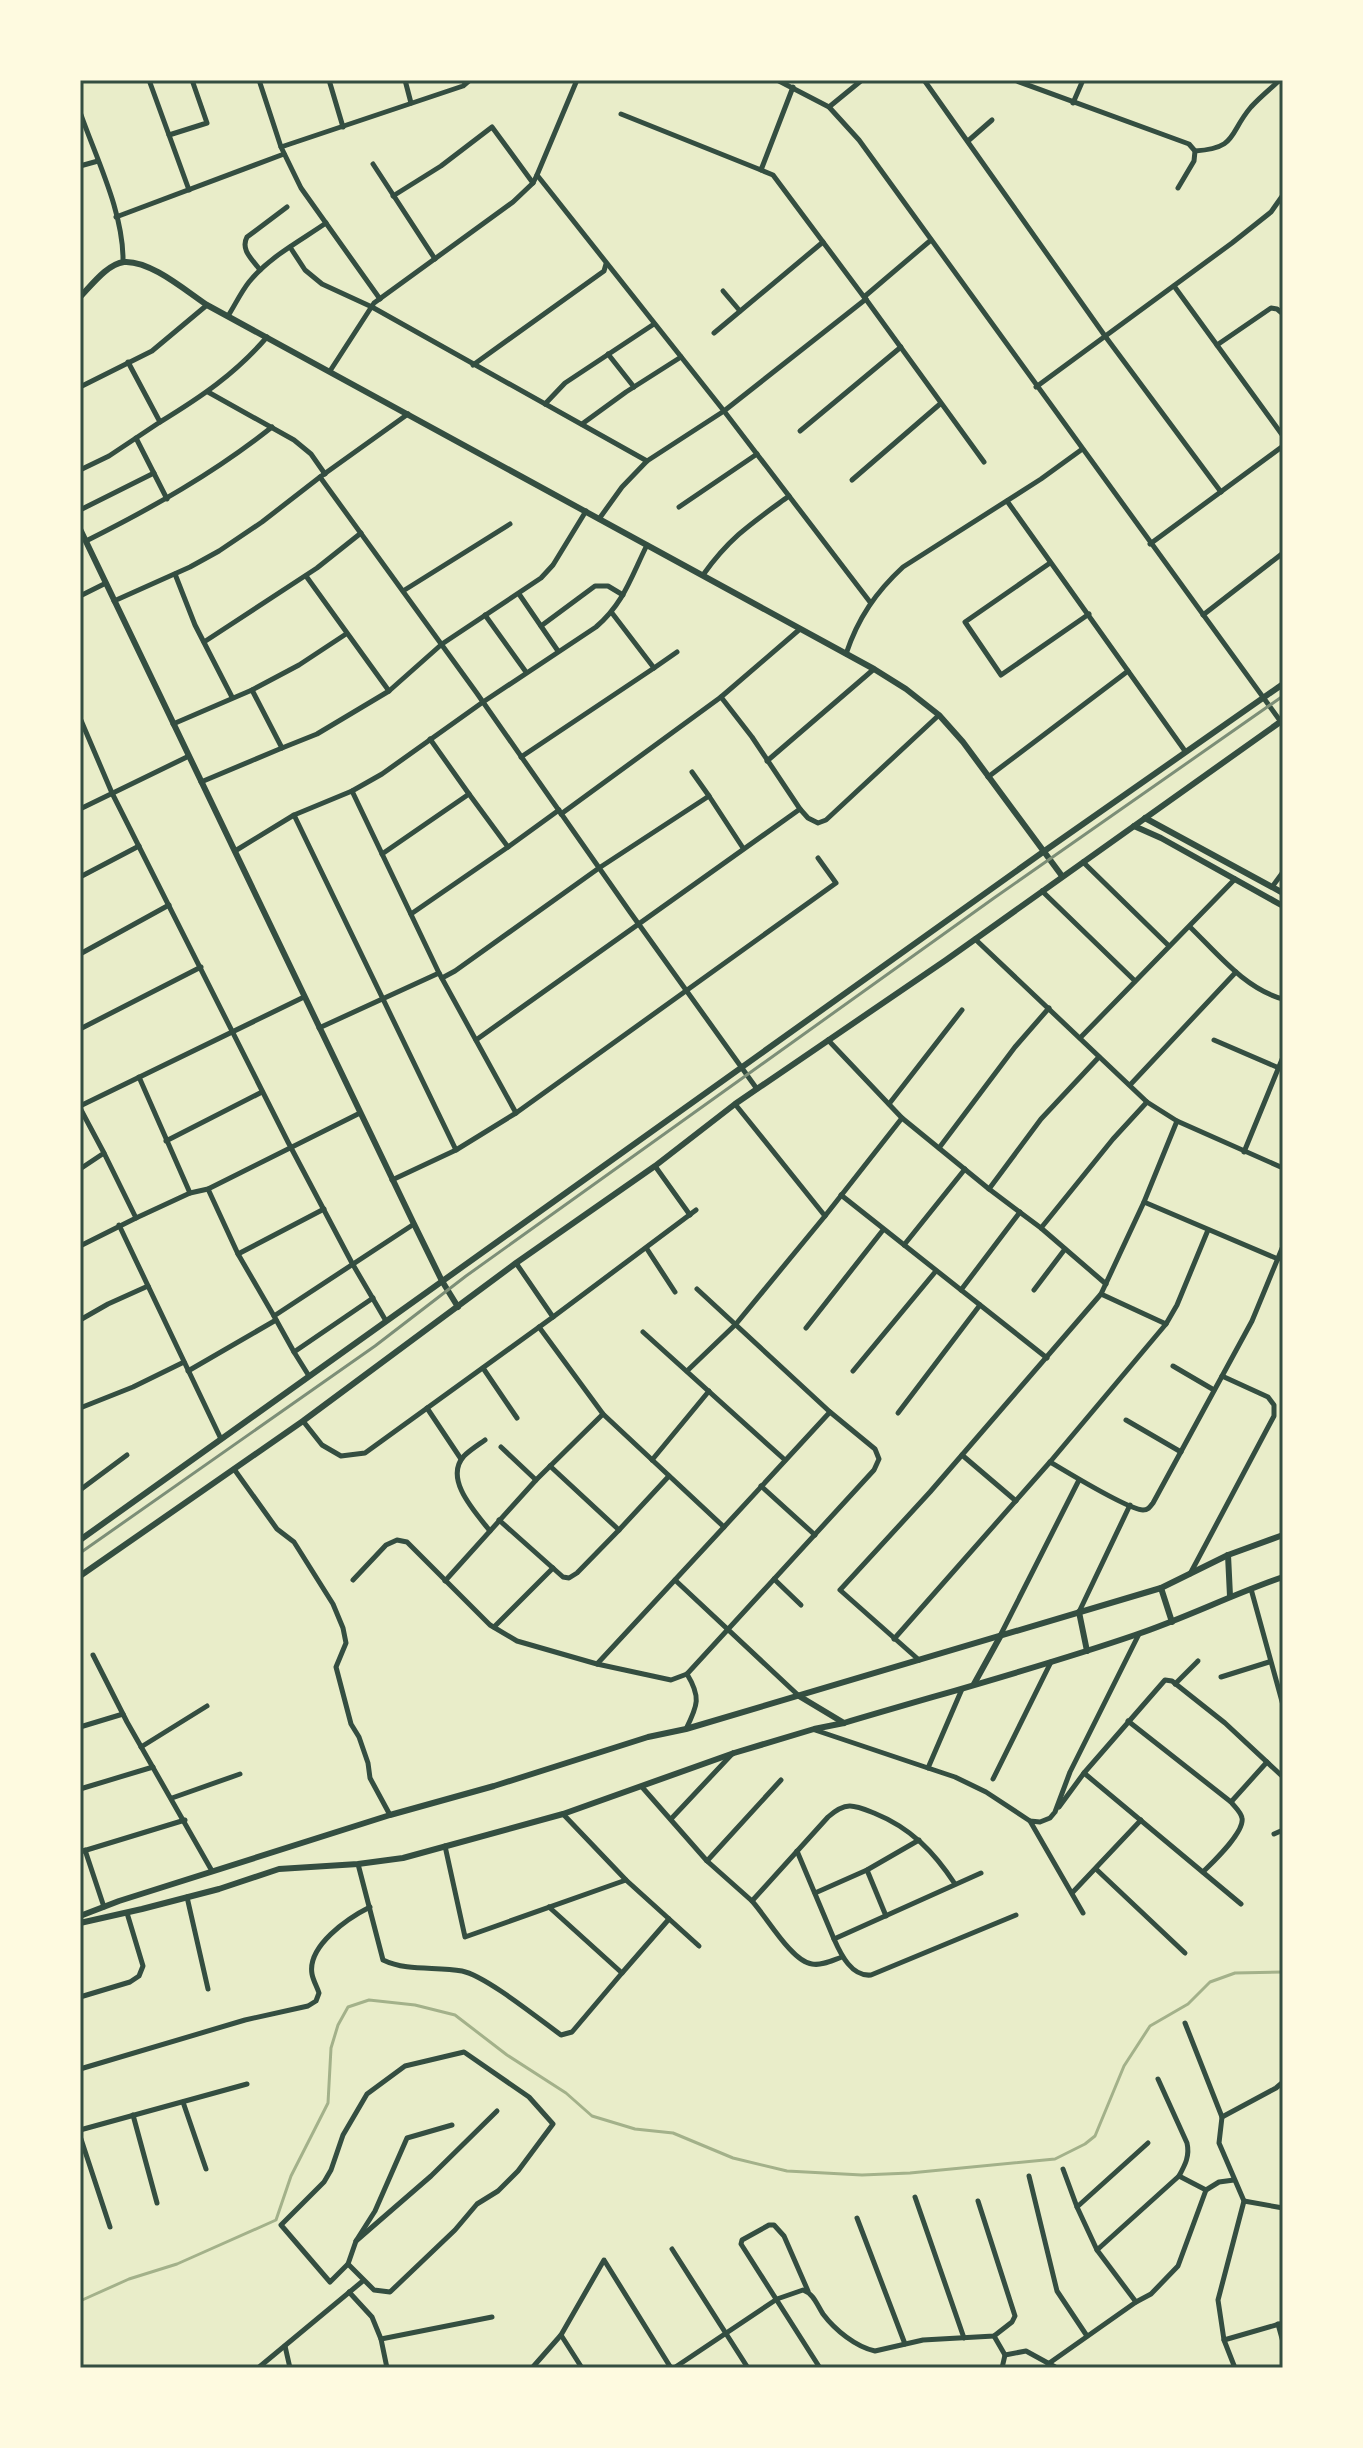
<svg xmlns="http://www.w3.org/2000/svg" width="1363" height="2448" font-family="Manrope,sans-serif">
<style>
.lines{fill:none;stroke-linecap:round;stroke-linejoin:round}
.stream{stroke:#a3b18a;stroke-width:3}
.minor{stroke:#344e41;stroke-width:5}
.tertiary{stroke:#344e41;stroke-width:6}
.secondary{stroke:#344e41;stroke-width:6}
.rail{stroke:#7c8e77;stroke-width:3}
.neatline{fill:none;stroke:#344e41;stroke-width:3}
</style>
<rect width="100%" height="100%" fill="#e9edc9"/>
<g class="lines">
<path class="stream" d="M80,2301L129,2279L177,2264L276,2220L291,2176L328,2103L331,2048L338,2025L348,2007L369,2000L415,2005L455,2015L507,2055L566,2093L592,2116L635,2129L673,2133L733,2158L787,2171L862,2175L910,2173L1055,2159L1085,2144L1095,2136L1124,2066L1150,2026L1188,2004L1210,1982L1235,1973L1283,1972"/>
<g class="minor">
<path d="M149,80L189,190"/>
<path d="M259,80L281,147L301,188L380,299"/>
<path d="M329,80L343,127"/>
<path d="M405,80L411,103"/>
<path d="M777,80L829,107L859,140L1281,722"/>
<path d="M924,80L1105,336L1221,492"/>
<path d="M1014,80L1189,144L1195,151L1194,161L1178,188"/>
<path d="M1073,103L1083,80"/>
<path d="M829,107L862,80"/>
<path d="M80,112C96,158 124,213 123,262"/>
<path d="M621,114L761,170L793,87"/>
<path d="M169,135L207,123L192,80"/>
<path d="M968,141L992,120"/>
<path d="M281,147L463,86L470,80"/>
<path d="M1195,151C1238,148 1228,134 1251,107C1260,97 1270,89 1280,80"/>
<path d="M373,164L435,259"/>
<path d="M80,166L98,161"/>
<path d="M761,170L773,175L864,297L931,240"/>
<path d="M537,175L724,411L870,602"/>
<path d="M393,196L441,166L492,127L533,183"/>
<path d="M116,217L284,154"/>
<path d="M290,247L305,270L322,284L372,307L647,461"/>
<path d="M260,270C253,260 240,250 247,237L287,207"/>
<path d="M1174,286L1283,436"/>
<path d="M723,291L740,311"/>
<path d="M865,298L984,462"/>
<path d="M228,316C235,305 241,292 249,282C269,257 300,241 326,223"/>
<path d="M714,333L823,242"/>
<path d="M1217,345L1271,308L1277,309L1283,314"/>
<path d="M608,354L634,387"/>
<path d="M473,365L604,271L606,264"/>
<path d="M330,371L374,303L513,202L533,183L537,175L577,80"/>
<path d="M80,387L152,351L207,305"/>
<path d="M1036,387L1232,243L1271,212L1283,195"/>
<path d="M208,392L294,440L311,454L325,474"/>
<path d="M545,404L565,383L654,324"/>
<path d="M160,422C201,397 235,374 267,337"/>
<path d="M582,424L626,392L681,357"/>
<path d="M800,431L901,347"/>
<path d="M136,438L167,499"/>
<path d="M80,470L109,456L160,422L128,362"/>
<path d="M320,477L476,692L630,912L757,1089"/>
<path d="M852,480L940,404"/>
<path d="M1007,501L1185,751"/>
<path d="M679,507L757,454"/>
<path d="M80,510L154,473"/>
<path d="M599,519L622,487L647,461L724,411L866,299"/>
<path d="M86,541C152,508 214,473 272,427"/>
<path d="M1150,544L1283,446"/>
<path d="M1050,563L965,622L1001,675L1089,614"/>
<path d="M175,574L195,625L232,697"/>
<path d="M703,575C730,537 752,523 789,496"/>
<path d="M306,576L389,691"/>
<path d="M403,591L510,524"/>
<path d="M519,594L558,651"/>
<path d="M80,596L106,583"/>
<path d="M114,601L190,567L219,551L262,522L320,477L408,414"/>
<path d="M485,615L526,672"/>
<path d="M1203,615L1283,553"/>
<path d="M541,626L595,586H608L623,595"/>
<path d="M204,642L317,568L361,533"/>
<path d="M846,654C858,618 876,592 903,567L1041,479L1081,450"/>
<path d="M654,668L677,652"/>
<path d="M252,690L282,748L317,734L389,691L442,644L541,578L553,565L586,511"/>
<path d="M80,718L112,793L288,1142L352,1263L386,1321"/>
<path d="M173,724L252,690L299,665L346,634"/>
<path d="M521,757L654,668L612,613"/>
<path d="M767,761L874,669"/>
<path d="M692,772L709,796"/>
<path d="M988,777L1128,671"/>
<path d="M201,782L282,748"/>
<path d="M352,791L439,973L516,1113L456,1150L392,1180"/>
<path d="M469,794L508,847L559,810"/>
<path d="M80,809L189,756"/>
<path d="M800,809L752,737L721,697L800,629"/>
<path d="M561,814L721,697"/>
<path d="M294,815L456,1150"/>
<path d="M235,851L294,815L352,791L382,774L483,702L596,627C624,603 631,577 647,545"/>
<path d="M382,854L469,794L430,739"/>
<path d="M1083,862L1169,946"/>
<path d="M80,877L139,846"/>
<path d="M1272,887L1283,872"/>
<path d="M1042,891L1135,981"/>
<path d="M411,914L508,847"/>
<path d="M1190,927C1217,953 1245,989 1283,999"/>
<path d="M975,939L1147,1102L1177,1121L1283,1168"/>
<path d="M80,954L169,905"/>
<path d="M442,978L455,971L599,868L709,796L743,848"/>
<path d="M319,1028L439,973"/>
<path d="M80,1029L201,967"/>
<path d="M1080,1038L1235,879"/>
<path d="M476,1040L800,809L808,818L818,823L826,820L939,715"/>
<path d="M828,1040L902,1118L989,1189L1041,1228L1106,1284"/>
<path d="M1214,1040L1279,1068"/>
<path d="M139,1077L190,1193"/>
<path d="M1130,1085L1236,972"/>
<path d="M735,1104L825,1216L902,1118"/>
<path d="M889,1104L962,1010"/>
<path d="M80,1106L304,997"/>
<path d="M80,1108L104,1153L80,1169"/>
<path d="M516,1113L836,883L818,858"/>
<path d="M166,1141L262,1092"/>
<path d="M939,1148L1015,1047L1049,1008"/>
<path d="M1244,1152L1283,1057"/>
<path d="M655,1166L690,1215"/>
<path d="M208,1189L238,1254L324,1209"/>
<path d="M989,1189L1041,1119L1099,1057"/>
<path d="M841,1195L1047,1358"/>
<path d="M1144,1202L1278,1259"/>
<path d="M136,1218L190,1193L208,1189L360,1113"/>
<path d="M119,1225L221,1439"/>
<path d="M1041,1228L1113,1139L1147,1102"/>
<path d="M904,1245L965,1169"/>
<path d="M80,1246L136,1218L104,1153"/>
<path d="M647,1249L675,1292"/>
<path d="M238,1254L274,1316L414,1224"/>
<path d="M516,1263L553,1317L696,1210"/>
<path d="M961,1290L1020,1212"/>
<path d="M1034,1290L1065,1249"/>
<path d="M1101,1294L1166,1324L1177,1305L1208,1230"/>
<path d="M274,1316L294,1352L373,1298"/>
<path d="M80,1320L108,1304L148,1286"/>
<path d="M539,1327L603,1414L724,1527L830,1412"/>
<path d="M806,1328L883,1230"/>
<path d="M643,1332L785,1460"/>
<path d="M294,1352L309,1376"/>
<path d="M1173,1366L1214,1390"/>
<path d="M483,1368L517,1418"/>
<path d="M188,1371L276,1320"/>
<path d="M687,1371L736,1324L825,1216"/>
<path d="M853,1371L936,1271"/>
<path d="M80,1408L133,1387L184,1362"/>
<path d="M427,1408L461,1459"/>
<path d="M898,1413L980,1305"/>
<path d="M1126,1420L1181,1452"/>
<path d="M303,1421L322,1445L341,1456L365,1453L553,1317"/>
<path d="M485,1440C478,1445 470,1450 464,1456C443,1479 476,1513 490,1531"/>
<path d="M501,1447L536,1480"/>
<path d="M962,1455L1016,1501"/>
<path d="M652,1460L709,1391"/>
<path d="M1050,1462C1065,1471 1129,1510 1143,1510C1148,1510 1150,1507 1153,1503L1252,1321L1283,1246"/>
<path d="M550,1466L619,1530L669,1476"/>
<path d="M234,1469L277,1529L294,1542L333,1604L343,1628L346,1643L336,1667L351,1724L359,1737L368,1763L370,1778L390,1815"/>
<path d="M761,1486L815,1535"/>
<path d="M80,1490L127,1455"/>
<path d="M499,1520L563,1577L569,1578L577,1573L619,1530"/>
<path d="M1190,1574L1274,1416V1405L1268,1397L1222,1376"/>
<path d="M774,1579L801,1605"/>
<path d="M353,1580L386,1545L397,1540L407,1542L490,1625L517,1641L597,1664L671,1680L687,1674L874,1470L879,1459L875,1449L830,1412L697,1289"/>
<path d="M675,1580L799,1696"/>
<path d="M445,1581L536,1480L603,1414"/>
<path d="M1251,1589L1283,1705"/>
<path d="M1079,1612L1130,1505"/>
<path d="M494,1627L553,1568"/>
<path d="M1001,1634L1079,1480"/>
<path d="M894,1639L1050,1462L1166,1324"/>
<path d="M93,1655L127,1722L212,1871"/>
<path d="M919,1660L840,1590L930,1492L1101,1294L1144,1202L1177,1121"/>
<path d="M597,1664L724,1527"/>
<path d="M1221,1677L1269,1662"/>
<path d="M1175,1684L1198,1661"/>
<path d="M1128,1721L1231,1802C1235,1807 1241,1812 1242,1818C1245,1832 1213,1862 1203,1872"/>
<path d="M80,1727L123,1714"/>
<path d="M686,1729C698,1705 701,1697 687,1674"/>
<path d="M815,1730L928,1768L962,1689"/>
<path d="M141,1747L207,1706"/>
<path d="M928,1768L955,1777L986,1792L1030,1821L1040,1822L1050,1818L1055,1812L1070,1772L1139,1634"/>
<path d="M1084,1773L1241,1904"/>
<path d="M993,1779L1051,1662"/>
<path d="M642,1787L707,1861L752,1901L828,1817C846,1801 854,1805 874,1813C911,1828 934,1852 955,1884"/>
<path d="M80,1789L153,1767"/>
<path d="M172,1798L240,1774"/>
<path d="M1231,1802L1267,1762"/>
<path d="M1059,1807L1084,1773L1165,1680L1172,1681L1225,1723L1283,1777"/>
<path d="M563,1814L626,1880L699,1946"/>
<path d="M671,1819L733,1753"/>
<path d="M1030,1821L1083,1913"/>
<path d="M1274,1834L1283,1830"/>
<path d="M445,1846L465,1937L626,1880"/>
<path d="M85,1850L104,1907"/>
<path d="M797,1851L834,1939L981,1873"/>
<path d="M80,1852L185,1820"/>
<path d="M707,1861L781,1780"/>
<path d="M358,1864L383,1960C408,1972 436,1966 462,1971C486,1976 539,2019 561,2035L572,2032L622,1973"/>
<path d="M1096,1869L1185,1953"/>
<path d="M867,1870L886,1916"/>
<path d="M815,1893L867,1870L919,1840"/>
<path d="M1072,1893L1141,1820"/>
<path d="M187,1897L208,1989"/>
<path d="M752,1901C766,1916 792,1962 812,1964C822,1966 833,1960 842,1957"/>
<path d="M549,1907L622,1973L669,1919"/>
<path d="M834,1939C841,1955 852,1977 871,1975L1016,1915"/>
<path d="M80,1997L130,1982L139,1976L143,1966L127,1913"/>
<path d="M1185,2023L1222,2117L1219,2143L1244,2201L1218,2300L1224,2340L1235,2368"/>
<path d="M80,2069L245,2020L308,2006L316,2001L319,1993C317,1987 313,1980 312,1974C307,1946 348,1918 370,1907"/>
<path d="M183,2102L206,2169"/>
<path d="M133,2115L157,2203"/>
<path d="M1222,2117L1276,2088L1283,2082"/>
<path d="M80,2130L247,2084"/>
<path d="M80,2136L110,2227"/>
<path d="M1029,2176L1057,2291L1087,2336"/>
<path d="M1179,2176L1206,2190"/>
<path d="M915,2197L964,2338"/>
<path d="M1244,2201L1283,2208"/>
<path d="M1077,2207L1148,2143"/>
<path d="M857,2218L905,2344"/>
<path d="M356,2241L431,2176L497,2111"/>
<path d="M672,2249L748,2368"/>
<path d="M1097,2250L1179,2176C1185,2165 1190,2156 1187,2143L1158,2079"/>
<path d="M348,2264L356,2241L375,2211L407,2138L452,2125"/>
<path d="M808,2291L784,2236L774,2225H769L742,2240L741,2244L820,2368"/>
<path d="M349,2292L372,2317L381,2339L387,2368"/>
<path d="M1136,2302L1151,2294L1178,2266L1206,2190L1219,2182L1234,2180"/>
<path d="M1278,2324L1283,2342"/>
<path d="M561,2335L582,2368"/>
<path d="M994,2336L1005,2355"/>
<path d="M381,2339L492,2317"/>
<path d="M1224,2340L1283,2323"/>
<path d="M285,2346L290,2368"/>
<path d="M1048,2364L1136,2302L1097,2250L1077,2207L1063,2169"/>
<path d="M258,2368L364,2280L374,2290L390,2292L455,2230L477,2204L498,2191L518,2171L553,2124L529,2097L464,2052L405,2066L367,2094L343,2135L331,2170L324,2182L281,2225L330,2282L348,2264L364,2280"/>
<path d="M532,2368L561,2335L604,2260L671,2368"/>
<path d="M674,2368L777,2299L803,2290C814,2294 817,2305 823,2314C835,2330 856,2347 875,2351L923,2340L994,2336L1012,2322L1015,2316L978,2201"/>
<path d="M1002,2368L1005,2355L1026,2351L1057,2368"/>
</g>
<g class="tertiary">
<path d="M1281,80L1283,81"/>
<path d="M80,297C91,286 107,264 124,262C150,260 186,291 207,305L874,669L906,689L939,715L963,742L1062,876"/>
<path d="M80,529L414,1224L442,1281L458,1307"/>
<path d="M1145,818L1283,893"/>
<path d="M1134,826L1161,838L1283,906"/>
<path d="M1228,1555L1230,1596"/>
<path d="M1161,1588L1172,1622"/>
<path d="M1079,1612L1087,1651"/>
<path d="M974,1684L1001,1635"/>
<path d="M799,1696L844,1723"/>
<path d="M80,1916L119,1901L390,1815L494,1786L648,1737L686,1729L1161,1588L1228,1555L1283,1535"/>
<path d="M80,1923L142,1909L219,1889L279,1869L358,1864L403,1858L563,1814L734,1753L814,1729L844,1723C941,1694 1039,1668 1135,1635C1186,1618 1233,1594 1283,1577"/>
</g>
<g class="secondary">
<path d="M80,1540L1043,852L1283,684"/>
<path d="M80,1576L303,1421L516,1263L655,1166L735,1104L946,960L1283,720"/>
</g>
<path class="rail" d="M80,1553L375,1346L466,1276L994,898L1283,696"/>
</g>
<rect width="1363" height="2448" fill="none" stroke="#fefae0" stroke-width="164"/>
<rect x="82" y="82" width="1199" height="2284" class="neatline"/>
</svg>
